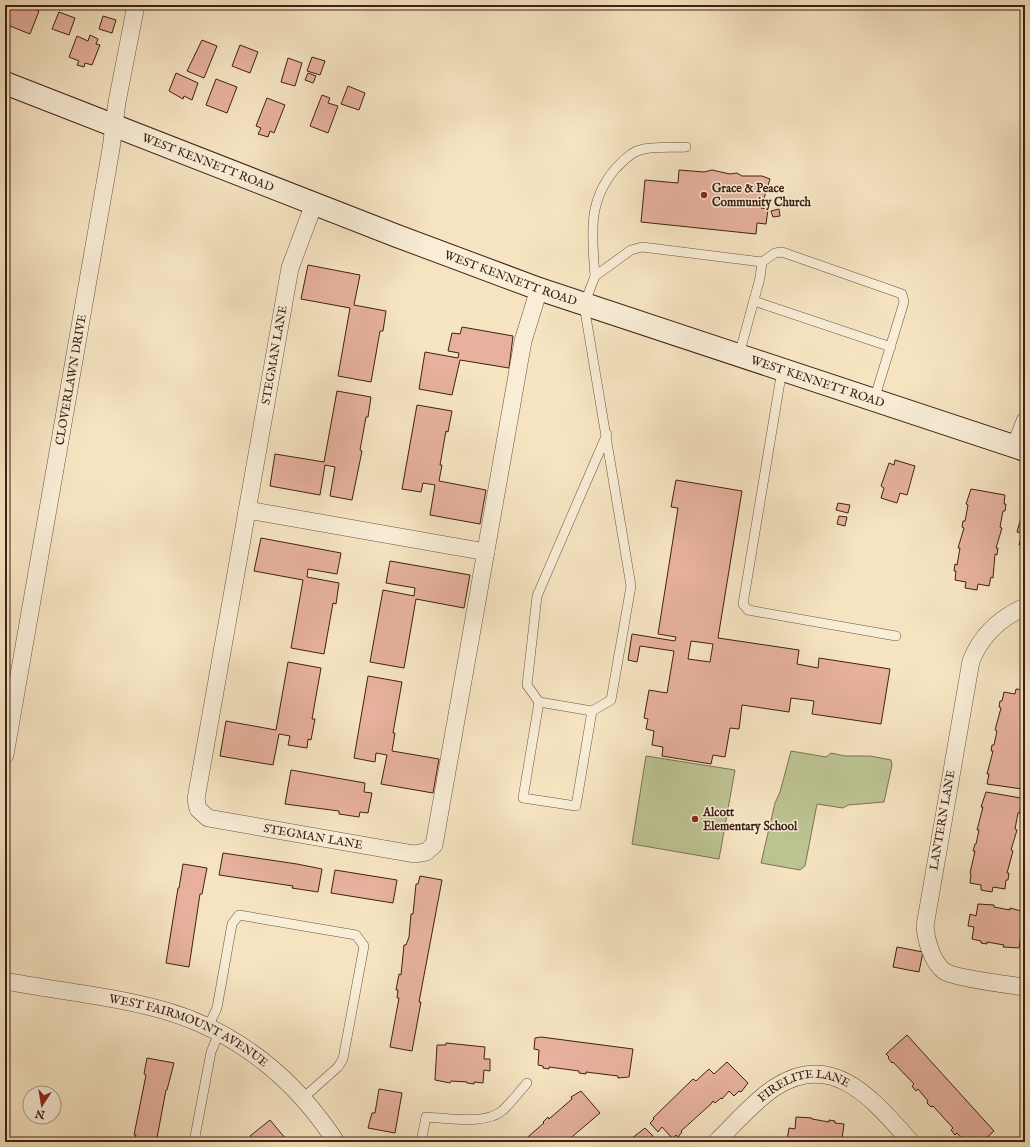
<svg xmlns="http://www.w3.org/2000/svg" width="1030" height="1147" font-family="'IM FELL English',serif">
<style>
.green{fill:#bdc492;stroke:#7e7253}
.building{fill:#e7b19d;stroke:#3e2114;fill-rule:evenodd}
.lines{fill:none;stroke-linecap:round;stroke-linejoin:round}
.lane-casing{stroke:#6c523f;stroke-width:10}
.street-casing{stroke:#6c523f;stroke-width:18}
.secondary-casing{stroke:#3e2114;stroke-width:24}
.lane{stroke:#f9edd7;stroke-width:9}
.street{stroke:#f9edd7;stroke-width:17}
.secondary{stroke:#f9edd7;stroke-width:22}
.poi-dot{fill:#8f2418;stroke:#f9edd7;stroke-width:1.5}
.labels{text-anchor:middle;stroke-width:3;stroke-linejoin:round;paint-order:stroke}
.street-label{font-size:12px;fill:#3e2114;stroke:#f9edd7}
.poi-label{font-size:12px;font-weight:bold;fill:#3e2114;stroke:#f9edd7;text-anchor:start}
</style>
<rect width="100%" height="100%" fill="#f6e4c1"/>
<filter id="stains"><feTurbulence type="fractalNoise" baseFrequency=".005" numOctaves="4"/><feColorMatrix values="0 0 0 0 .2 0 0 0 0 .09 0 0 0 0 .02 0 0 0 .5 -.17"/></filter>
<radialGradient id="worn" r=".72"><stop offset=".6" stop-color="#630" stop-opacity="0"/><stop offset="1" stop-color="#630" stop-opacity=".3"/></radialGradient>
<g class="green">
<path d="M791,751L826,757L831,753L845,756H870L891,760L892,765L884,802L848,805L843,808L817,804L805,866L800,870L761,863L775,803L780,792Z"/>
<path d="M646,756L735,770L719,859L632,844Z"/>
</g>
<g class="building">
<path d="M8,5H24L39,11L30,34L5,24V14Z"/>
<path d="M59,12L75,18L69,35L52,29Z"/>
<path d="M103,16L116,20L112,33L99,29Z"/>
<path d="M90,35L98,39L96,44L100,45L92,65L85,63L84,67L77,65L79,61L69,57L77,36L88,41Z"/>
<path d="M202,40L217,46L204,78L187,71Z"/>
<path d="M240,45L258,52L250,73L232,66Z"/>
<path d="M312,57L325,61L320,75L307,71Z"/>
<path d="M288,58L302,63L295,86L281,82Z"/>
<path d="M176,73L198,83L192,100L184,96L183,99L169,91Z"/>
<path d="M308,73L316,76L313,83L305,80Z"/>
<path d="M216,79L237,87L227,113L206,105Z"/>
<path d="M348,86L365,93L359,110L341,104Z"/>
<path d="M322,95L330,98L328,103L338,106L328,133L310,126Z"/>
<path d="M267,98L285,105L274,133L270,131L268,137L258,134L261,128L256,126Z"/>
<path d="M679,170L704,172L712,170L730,174L737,173L742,176H762L770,179L761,208L768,209L766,224L757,223L756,234L641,222L645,180L678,183Z"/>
<path d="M779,209L780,216L773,217L771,211Z"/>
<path d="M308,265L360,275L354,305L386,311L383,331H380L371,382L338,376L350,308L301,299Z"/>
<path d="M462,327L513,336L509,368L460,360L452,395L419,389L425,352L458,358L459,353L448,351L452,333L460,334Z"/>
<path d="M337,391L371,397L368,417H366L360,450L362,451L352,500L330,496L335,467L325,465L320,495L270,486L275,454L324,462Z"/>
<path d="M417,405L452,411L448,432L446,431L440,465H442L439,481L486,490L480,524L430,515L435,485L423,483L421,492L402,489Z"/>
<path d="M895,460L915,466L907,495L900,493L897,503L881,498L884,488L881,486L889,463L894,465Z"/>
<path d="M676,480L742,491L718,638L799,650L797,664L818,668L819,658L890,669L881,724L812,714L814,701L791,698L789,712L742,705L739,729L730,728L725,757L713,755L711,764L662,756L663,747L652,745L654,731L646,729L648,719L644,718L649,690L667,693L674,651L640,646L637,662L628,660L632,634L675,641L676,637L658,634L678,508L671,507ZM691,641L713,644L710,662L688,659Z"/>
<path d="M971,489L1005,495L1004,504H1006L1005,511H1003L1000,527L1002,528L996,548H998L997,555L995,554L993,578L991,577L989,586L978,584L977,590L965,588L966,582L955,580L956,571H954L955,564L957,565L960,548H958L964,528L962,527L963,521H965L968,505L966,504Z"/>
<path d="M838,503L850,505L848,513L836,510Z"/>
<path d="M839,516L847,517L845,526L837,524Z"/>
<path d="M1020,521L1025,522V546L1019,545L1022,533L1017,532Z"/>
<path d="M261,538L341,553L337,574L308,569L307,577L339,583L336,604L333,603L324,654L291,648L303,580L254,571Z"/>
<path d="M390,561L470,575L464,608L416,599L404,668L370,662L383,590L414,596L415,588L386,583Z"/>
<path d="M288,662L321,668L312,719H315L311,740L308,739L307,748L288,745L290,736L279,734L273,765L220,756L226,721L276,730Z"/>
<path d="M368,676L402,682L393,733H395L392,751L439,759L433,793L381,784L387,755L376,753L375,762L354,758Z"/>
<path d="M1016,689L1025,690V781L1022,789L987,784L989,774H987L993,751H991L992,745H994L997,731L995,730L1001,708L999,707L1000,701H1002L1004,692L1015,694Z"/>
<path d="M291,770L365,783L364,792L372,793L368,813L360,812L359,817L339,814V811L285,804Z"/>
<path d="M986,792L1021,798L1020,813H1018L1015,829L1017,830L1011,850L1013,851L1007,873H1009L1008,880H1006L1005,889L993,887L992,892L981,890V885L970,883L971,874L970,873L975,851H973L975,844H976L979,830H977L983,807H981Z"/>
<path d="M223,853L297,864L322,869L318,892L292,888L293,886L219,875Z"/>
<path d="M183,864L207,868L202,894H200L189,967L166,963L178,888H179Z"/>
<path d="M335,870L397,880L393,903L331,893Z"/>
<path d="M420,876L442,880L419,1002H421L412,1051L390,1047L399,998H397L398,990H396L399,974L401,975L404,945H406L409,937L411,914H413L416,884H418Z"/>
<path d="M978,904L994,905V907L1010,910V908L1025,912L1019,948L1003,947L1004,945L987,942V944L981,943V941L972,939L974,927L968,926L970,914L976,916Z"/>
<path d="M897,947L923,952L919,972L893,967Z"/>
<path d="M907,1035L994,1131L982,1142H965L957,1133L955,1135L951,1130L953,1128L933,1106L931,1107L927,1103L928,1101L918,1089L916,1091L912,1086L914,1084L893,1062L892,1063L888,1058L889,1057L886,1054Z"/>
<path d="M541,1037L633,1049L629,1077L618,1078V1076L586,1072V1074L579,1073V1071L549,1067V1069L543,1068V1066L538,1065L539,1050L534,1049L535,1038Z"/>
<path d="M446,1043L485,1047L484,1059H490V1071L484,1070L483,1083L474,1082V1084L467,1083V1082L451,1081L450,1083L435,1080L437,1045H446Z"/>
<path d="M147,1058L174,1063L167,1090H166L157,1138H159L158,1142H134L136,1135H134L146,1075L144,1074Z"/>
<path d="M727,1062L748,1083L741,1092L739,1091L734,1096L729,1091L722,1099L721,1098L715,1103L713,1101L711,1104L681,1131L682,1132L678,1137L676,1135L673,1139L662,1127L658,1132L650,1123L654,1119L653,1118L693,1079L696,1081L709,1069L714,1074Z"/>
<path d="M1025,1067V1077L1020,1072Z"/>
<path d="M379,1089L402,1093L395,1133L368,1128L372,1113H375Z"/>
<path d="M581,1091L600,1113L566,1142H522L544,1123L543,1122L548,1117L549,1119L572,1099L571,1097Z"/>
<path d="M796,1117L812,1118V1119L829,1122V1120L835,1121V1123L844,1124L842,1139H854V1141L865,1142H793L787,1140L789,1128L795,1129Z"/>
<path d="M270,1120L280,1132L289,1142H254L250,1136Z"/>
<path d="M645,1128L653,1136L649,1141L650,1142H627Z"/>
</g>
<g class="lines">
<g class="lane-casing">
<g id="lane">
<path d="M595,276C592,235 587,201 616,168C623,161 631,152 640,150C653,146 673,148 686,147"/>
<path d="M754,301L891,347"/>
<path d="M739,355L760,278L762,262"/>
<path d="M782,370L743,604L748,610L896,636"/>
<path d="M607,434L537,596L527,685L539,702L592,711L611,700L631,586L584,305L595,276L631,250L642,247L762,262L775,253L782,252L902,294L904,302L874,400"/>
<path d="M539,702L523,798L576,806L592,711"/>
<path d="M208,1027L217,1008L232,924L239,915L356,935L364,946L343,1059L338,1067L303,1098"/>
<path d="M194,1142L211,1052L219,1033"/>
<path d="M421,1142L426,1117C447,1118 485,1125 502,1111C511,1103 519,1092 527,1083"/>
</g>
</g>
<g class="street-casing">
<g id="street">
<path id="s1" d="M314,204L290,268L196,799L198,809L208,818L414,854L426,852L434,845L523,341L539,289"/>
<path d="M1015,447L1025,421"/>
<path d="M247,510L486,552"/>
<path d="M1025,607C1000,618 981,636 971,661L925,926C926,940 932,962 944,971C953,978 1010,985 1025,987"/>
<path id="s2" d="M5,755L111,149L117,102L136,5"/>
<path id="s3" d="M5,981C58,991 114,996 166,1011C238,1032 296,1080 336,1142"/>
<path id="s4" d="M716,1142C735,1124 753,1102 774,1088C833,1048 875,1102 911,1142"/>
</g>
</g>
<g class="secondary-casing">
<g id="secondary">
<path id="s5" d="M5,83L397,236L539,289L1025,450"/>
</g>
</g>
<use href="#lane" class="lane"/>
<use href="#street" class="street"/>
<use href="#secondary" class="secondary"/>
</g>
<g class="poi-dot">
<circle cx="704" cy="195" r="4"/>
<circle cx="695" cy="819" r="4"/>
</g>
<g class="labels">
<g class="street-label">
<text dy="4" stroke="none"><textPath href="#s5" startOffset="218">WEST KENNETT ROAD</textPath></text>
<text dy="4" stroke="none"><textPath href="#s5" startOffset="542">WEST KENNETT ROAD</textPath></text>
<text transform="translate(274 355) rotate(-80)" y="4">STEGMAN LANE</text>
<text dy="4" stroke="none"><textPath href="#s2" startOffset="381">CLOVERLAWN DRIVE</textPath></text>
<text dy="4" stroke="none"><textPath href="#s5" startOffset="866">WEST KENNETT ROAD</textPath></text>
<text transform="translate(942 820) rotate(-80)" y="4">LANTERN LANE</text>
<text dy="4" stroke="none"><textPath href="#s1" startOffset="738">STEGMAN LANE</textPath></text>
<text dy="4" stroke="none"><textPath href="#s3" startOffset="192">WEST FAIRMOUNT AVENUE</textPath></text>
<text dy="4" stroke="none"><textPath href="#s4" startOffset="110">FIRELITE LANE</textPath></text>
</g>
<g class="poi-label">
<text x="712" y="192">Grace &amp; Peace<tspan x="712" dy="14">Community Church</tspan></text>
<text x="703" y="816">Alcott<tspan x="703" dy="14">Elementary School</tspan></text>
</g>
</g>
<rect width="1030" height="1147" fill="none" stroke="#f6e4c1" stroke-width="20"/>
<rect x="6" y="6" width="1018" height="1135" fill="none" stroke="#3e2114" stroke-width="2"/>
<rect x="10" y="10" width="1010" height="1127" fill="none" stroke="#3e2114"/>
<g transform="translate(42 1105) rotate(192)"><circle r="19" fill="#f9edd7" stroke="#ae9b89"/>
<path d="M0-3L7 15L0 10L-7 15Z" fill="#8f2418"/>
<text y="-6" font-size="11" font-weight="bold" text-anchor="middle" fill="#3e2114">N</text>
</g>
<rect width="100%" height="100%" filter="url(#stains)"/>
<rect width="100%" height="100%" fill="url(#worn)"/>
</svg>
